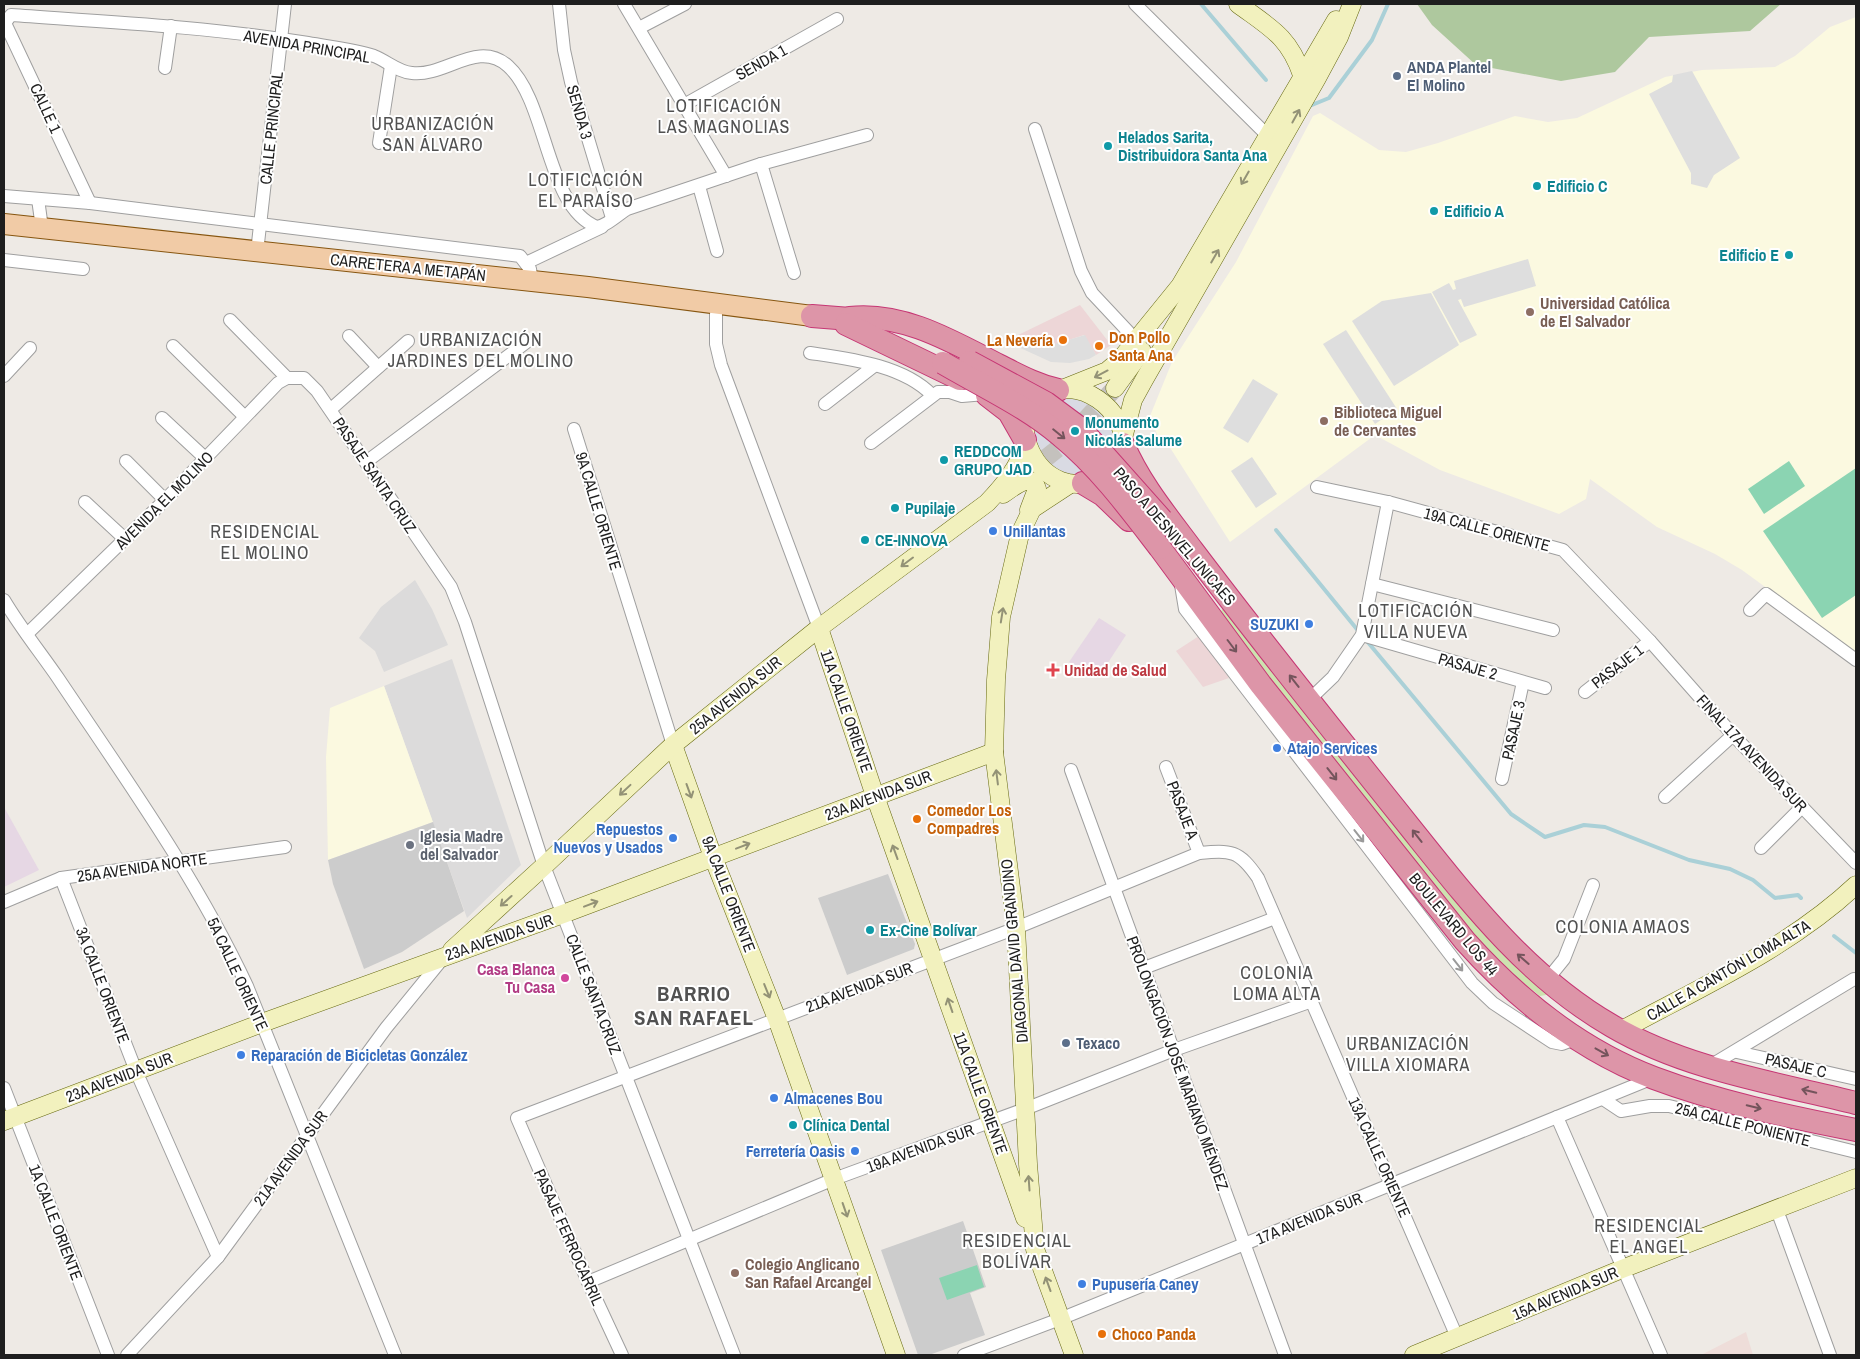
<svg xmlns="http://www.w3.org/2000/svg" width="1860" height="1359" font-family="'Archivo Narrow',sans-serif">
<style>
.residential{fill:#dcdbdb}
.commercial{fill:#edd6d7}
.industrial{fill:#e6d7e4}
.education{fill:#fbf9e0}
.religious{fill:#ccc}
.military{fill:#eeddd9}
.grass{fill:#cde2b0}
.forest{fill:#aec89e}
.pitch{fill:#8bd4b2}
.parking{fill:#dedede}
.plaza{fill:#d9dae3}
.lines{fill:none;stroke-linecap:round;stroke-linejoin:round}
.stream{stroke:#aad0d7;stroke-width:4}
.secondary-tunnel{stroke:#c4c1bd;stroke-width:18;stroke-dasharray:18 9;stroke-linecap:butt}
.street-casing{stroke:#9f9f9f;stroke-width:14}
.secondary-casing{stroke:#666911;stroke-width:19}
.primary-casing{stroke:#875610;stroke-width:22}
.highway-casing{stroke:#c63774;stroke-width:24}
.street{stroke:#fff;stroke-width:12}
.secondary{stroke:#f2f1be;stroke-width:18}
.primary{stroke:#f1cba6;stroke-width:20}
.highway{stroke:#dd95a8;stroke-width:22}
.highway-bridge-casing{stroke:#c63774;stroke-width:24;stroke-linecap:butt}
.highway-bridge{stroke:#dd95a8;stroke-width:22}
.oneway{stroke:#939276}
.oneway2{stroke:#74545c}
.oneway3{stroke:#9a9a9a}
.service-dot{fill:#5c6f8a;stroke:#fff;stroke-width:2}
.culture-dot{fill:#0f9aa8;stroke:#fff;stroke-width:2}
.education-dot{fill:#8d6e63;stroke:#fff;stroke-width:2}
.food-dot{fill:#e8710a;stroke:#fff;stroke-width:2}
.shop-dot{fill:#3f7fe0;stroke:#fff;stroke-width:2}
.health-dot{fill:#e0444e;stroke:#fff;stroke-width:2}
.worship-dot{fill:#6b7280;stroke:#fff;stroke-width:2}
.hotel-dot{fill:#d1479c;stroke:#fff;stroke-width:2}
.labels{text-anchor:middle;stroke-width:4;stroke-linejoin:round;paint-order:stroke}
.street-label{font-size:16px;fill:#1e1e1e;stroke:#fff}
.service-label{font-size:16px;font-weight:bold;fill:#4e5e75;stroke:#fff;text-anchor:start}
.culture-label{font-size:16px;font-weight:bold;fill:#0d838f;stroke:#fff;text-anchor:start}
.education-label{font-size:16px;font-weight:bold;fill:#785e54;stroke:#fff;text-anchor:start}
.food-label{font-size:16px;font-weight:bold;fill:#c56008;stroke:#fff;text-anchor:start}
.shop-label{font-size:16px;font-weight:bold;fill:#366cbe;stroke:#fff;text-anchor:start}
.health-label{font-size:16px;font-weight:bold;fill:#be3a42;stroke:#fff;text-anchor:start}
.worship-label{font-size:16px;font-weight:bold;fill:#5b616d;stroke:#fff;text-anchor:start}
.hotel-label{font-size:16px;font-weight:bold;fill:#b23c85;stroke:#fff;text-anchor:end}
.neighbourhood-label{font-size:18px;letter-spacing:1px;fill:#515151;stroke:#fff}
.district-label{font-size:21px;font-weight:bold;letter-spacing:1px;fill:#515151;stroke:#fff}
</style>
<rect width="100%" height="100%" fill="#eeeae5"/>
<g class="residential">
<path d="M415,580L432,609L448,645L384,672L375,651L359,638L381,607Z"/>
<path d="M452,659L521,865L467,918L384,686Z"/>
</g>
<g class="commercial">
<path d="M1080,305L1111,345L1096,355L1084,335L1038,350L1016,336Z"/>
<path d="M1199,636L1229,678L1203,687L1176,651Z"/>
</g>
<g class="industrial">
<path d="M1099,618L1126,635L1098,678L1069,662Z"/>
<path d="M4,807L39,870L4,887Z"/>
</g>
<g class="education">
<path d="M1856,17V653L1742,570L1715,554L1657,527L1590,479L1586,499L1559,514L1440,470L1375,435L1230,542L1169,446L1158,437L1150,416L1172,362L1236,262L1313,116L1320,113L1379,150L1406,152L1438,143L1515,116L1548,122L1577,118L1665,77L1702,70L1775,67L1795,56L1830,27Z"/>
<path d="M384,686L433,822L328,860L326,757L330,708Z"/>
</g>
<g class="religious">
<path d="M433,822L464,911L402,952L364,969L333,884L328,860Z"/>
<path d="M888,874L915,944L914,949L847,975L818,898Z"/>
<path d="M963,1221L986,1287L970,1293L985,1335L929,1355H918L881,1250Z"/>
</g>
<path class="military" d="M1746,1332L1753,1355H1701Z"/>
<path class="grass" d="M1226,606L1547,994L1546,995L1540,996L1504,968L1492,963L1218,614Z"/>
<path class="forest" d="M1417,4H1781L1750,31L1649,37L1615,72L1561,81L1476,65L1432,25Z"/>
<g class="pitch">
<path d="M1789,461L1805,486L1764,514L1748,489Z"/>
<path d="M1856,468V595L1822,618L1763,531Z"/>
<path d="M977,1265L984,1287L947,1300L939,1278Z"/>
</g>
<g class="parking">
<path d="M1692,71L1740,158L1714,175L1707,188L1691,184V173L1649,94L1672,82L1673,75Z"/>
<path d="M1528,259L1536,286L1464,307L1461,299L1458,300L1477,335L1460,343L1432,292L1449,283L1453,290L1456,289L1454,281Z"/>
<path d="M1431,293L1459,345L1394,386L1352,321L1382,301Z"/>
<path d="M1346,330L1397,409L1375,424L1323,344Z"/>
<path d="M1085,335L1096,355L1089,359L1070,363L1051,362L1007,342L1016,336L1038,349Z"/>
<path d="M1253,379L1278,394L1248,443L1223,428Z"/>
<path d="M1252,457L1277,494L1256,508L1231,471Z"/>
</g>
<path class="plaza" d="M1073,394L1103,409L1117,437V447L1091,475H1064L1040,456L1031,429L1037,413Z"/>
<g class="lines">
<g class="stream">
<path d="M1201,4L1266,80"/>
<path d="M1307,107L1329,98L1372,40L1388,4"/>
<path d="M1276,530L1360,633"/>
<path d="M1366,640L1511,814L1545,837L1584,825L1605,827L1689,860L1730,869L1753,880L1775,898L1798,895L1801,898"/>
<path d="M1834,936L1856,953"/>
</g>
<path class="secondary-tunnel" d="M1022,477L1061,446L1115,388"/>
<g class="street-casing">
<g id="street">
<path d="M559,4L564,50L571,82L612,218"/>
<path d="M624,4L726,176"/>
<path d="M1135,4L1269,137"/>
<path d="M639,28L685,4"/>
<path d="M165,68L171,26"/>
<path d="M684,105L837,19"/>
<path d="M1035,129L1081,271L1092,293L1136,340"/>
<path d="M379,143L391,66"/>
<path d="M761,164L794,273"/>
<path d="M699,186L717,251"/>
<path d="M4,196L90,203L520,256L530,269L532,281"/>
<path d="M38,199L42,228"/>
<path d="M90,203L5,23L11,15C110,22 210,27 308,43C330,47 353,49 374,56C387,61 398,72 412,73C445,77 478,39 508,66C548,102 546,208 597,227C606,226 618,215 627,209L761,164L867,135"/>
<path d="M257,252L285,4"/>
<path d="M4,260L83,269"/>
<path d="M526,263L602,227"/>
<path d="M716,314V344L721,365L819,628"/>
<path d="M230,320L287,378"/>
<path d="M349,336L378,367"/>
<path d="M173,346L244,416"/>
<path d="M810,353C850,359 903,365 932,395"/>
<path d="M4,376L30,348"/>
<path d="M825,404L874,366"/>
<path d="M331,409L408,341"/>
<path d="M162,418L205,458"/>
<path d="M574,429L673,745"/>
<path d="M871,443L938,392H950L962,396L985,394"/>
<path d="M126,461L165,500"/>
<path d="M366,462L528,341"/>
<path d="M1317,487L1388,502L1563,550L1650,641L1733,735L1856,863"/>
<path d="M85,502L125,539"/>
<path d="M1372,584L1553,630"/>
<path d="M1181,585L1185,609L1472,983L1493,1003L1552,1042L1562,1044L1578,1038"/>
<path d="M4,600C20,627 40,652 58,678C125,778 196,877 247,986L395,1355"/>
<path d="M1750,610L1766,594L1856,660"/>
<path d="M27,634L165,500L278,383L287,378H304L317,391L451,587L465,622L544,866L734,1355"/>
<path d="M1362,635L1545,688"/>
<path d="M1585,692L1650,641"/>
<path d="M1309,700L1333,677L1362,635L1388,502"/>
<path d="M1166,767L1199,853"/>
<path d="M1071,770L1285,1355"/>
<path d="M1502,779L1523,682"/>
<path d="M1665,797L1733,735"/>
<path d="M1761,848L1802,807"/>
<path d="M61,878L136,1071L218,1257"/>
<path d="M4,902L61,878L285,847"/>
<path d="M1144,968L1275,918"/>
<path d="M1547,980L1564,959L1593,885"/>
<path d="M1737,1052L1856,1079"/>
<path d="M1710,1066L1854,979"/>
<path d="M4,1088L108,1355"/>
<path d="M1603,1099L1621,1111L1650,1106H1669L1856,1152"/>
<path d="M1557,1117L1661,1355"/>
<path d="M1777,1210L1830,1355"/>
<path d="M588,1282L834,1179L1025,1109L1174,1050L1312,1001"/>
<path d="M127,1355L218,1257L386,1028L444,957"/>
<path d="M622,1355L588,1282L517,1118L1016,928L1199,853C1231,850 1239,850 1258,878L1457,1337"/>
<path d="M964,1355L1060,1319L1653,1078"/>
</g>
</g>
<g class="secondary-casing">
<g id="secondary">
<path d="M1238,4C1269,27 1289,36 1302,75"/>
<path d="M1115,388L1142,351"/>
<path d="M1062,389L1107,371L1120,360L1180,286L1336,20"/>
<path d="M1070,389C1109,392 1146,443 1107,473C1041,521 981,394 1070,389Z"/>
<path d="M1123,438L1133,400L1144,380L1317,78L1339,37L1352,4"/>
<path d="M1070,484L1032,509L1020,534L1001,617L996,680L994,752L1016,928L1028,1164L1035,1249L1074,1355"/>
<path d="M1003,494C1013,488 1031,470 1037,489L1029,510"/>
<path d="M819,628L875,796L1025,1218"/>
<path d="M673,745L713,857L777,1019L896,1355"/>
<path d="M452,950L544,866L673,745L819,628L987,503C1005,484 1018,468 1026,444"/>
<path d="M1620,1031C1701,987 1789,948 1856,885"/>
<path d="M4,1121L262,1023L563,914L994,752"/>
<path d="M1414,1355L1622,1269L1856,1178"/>
</g>
</g>
<g class="primary-casing">
<path id="primary" d="M4,224L588,287L812,316"/>
</g>
<g class="highway-casing">
<g id="highway">
<path d="M812,316L863,320"/>
<path d="M850,318C903,312 953,342 998,365C1018,375 1036,385 1058,390"/>
<path d="M846,324L960,379"/>
<path d="M987,395L1009,412L1025,440"/>
<path d="M1123,444C1140,484 1167,516 1193,551C1221,588 1249,624 1278,661C1321,716 1365,771 1409,826C1469,901 1527,977 1612,1026C1685,1069 1775,1083 1856,1103"/>
<path d="M1083,483L1103,495L1129,520"/>
<path d="M1160,548L1261,685L1465,941C1517,999 1580,1050 1654,1078C1718,1102 1789,1117 1856,1130"/>
</g>
</g>
<use href="#street" class="street"/>
<use href="#secondary" class="secondary"/>
<use href="#primary" class="primary"/>
<use href="#highway" class="highway"/>
<g class="highway-bridge-casing">
<g id="highway-bridge">
<path d="M970,362L1046,403L1081,429L1162,520"/>
<path d="M943,363C982,386 1026,406 1061,436C1099,467 1130,509 1160,548"/>
</g>
</g>
<use href="#highway-bridge" class="highway-bridge"/>
</g>
<defs><path id="oneway-shaft" d="M-6 0H5M1.5-3L5.5 0L1.5 3" fill="none" stroke-width="1.6" stroke-linecap="round" stroke-linejoin="round" transform="scale(1.25)"/></defs>
<g class="oneway">
<use href="#oneway-shaft" transform="translate(1296 116) rotate(-61)"/>
<use href="#oneway-shaft" transform="translate(1245 178) rotate(120)"/>
<use href="#oneway-shaft" transform="translate(1215 256) rotate(-60)"/>
<use href="#oneway-shaft" transform="translate(1101 374) rotate(152)"/>
<use href="#oneway-shaft" transform="translate(907 562) rotate(143)"/>
<use href="#oneway-shaft" transform="translate(1002 615) rotate(-81)"/>
<use href="#oneway-shaft" transform="translate(997 777) rotate(-97)"/>
<use href="#oneway-shaft" transform="translate(625 790) rotate(137)"/>
<use href="#oneway-shaft" transform="translate(689 791) rotate(70)"/>
<use href="#oneway-shaft" transform="translate(743 846) rotate(-21)"/>
<use href="#oneway-shaft" transform="translate(895 852) rotate(-110)"/>
<use href="#oneway-shaft" transform="translate(506 901) rotate(138)"/>
<use href="#oneway-shaft" transform="translate(591 904) rotate(-21)"/>
<use href="#oneway-shaft" transform="translate(767 991) rotate(68)"/>
<use href="#oneway-shaft" transform="translate(950 1005) rotate(-109)"/>
<use href="#oneway-shaft" transform="translate(1029 1183) rotate(-94)"/>
<use href="#oneway-shaft" transform="translate(845 1210) rotate(71)"/>
<use href="#oneway-shaft" transform="translate(1048 1284) rotate(-110)"/>
</g>
<g class="oneway2">
<use href="#oneway-shaft" transform="translate(1059 434) rotate(39)"/>
<use href="#oneway-shaft" transform="translate(1232 646) rotate(53)"/>
<use href="#oneway-shaft" transform="translate(1294 681) rotate(-128)"/>
<use href="#oneway-shaft" transform="translate(1332 774) rotate(52)"/>
<use href="#oneway-shaft" transform="translate(1417 836) rotate(-128)"/>
<use href="#oneway-shaft" transform="translate(1523 959) rotate(-139)"/>
<use href="#oneway-shaft" transform="translate(1602 1052) rotate(29)"/>
<use href="#oneway-shaft" transform="translate(1809 1091) rotate(-166)"/>
<use href="#oneway-shaft" transform="translate(1754 1107) rotate(13)"/>
</g>
<g class="oneway3">
<use href="#oneway-shaft" transform="translate(1359 836) rotate(52)"/>
<use href="#oneway-shaft" transform="translate(1458 965) rotate(52)"/>
</g>
<g class="service-dot">
<circle cx="1397" cy="76" r="5"/>
<circle cx="1066" cy="1043" r="5"/>
</g>
<g class="culture-dot">
<circle cx="1108" cy="146" r="5"/>
<circle cx="1537" cy="186" r="5"/>
<circle cx="1434" cy="211" r="5"/>
<circle cx="1789" cy="255" r="5"/>
<circle cx="1075" cy="431" r="5"/>
<circle cx="944" cy="460" r="5"/>
<circle cx="895" cy="508" r="5"/>
<circle cx="865" cy="540" r="5"/>
<circle cx="870" cy="930" r="5"/>
<circle cx="793" cy="1125" r="5"/>
</g>
<g class="education-dot">
<circle cx="1530" cy="312" r="5"/>
<circle cx="1324" cy="421" r="5"/>
<circle cx="735" cy="1273" r="5"/>
</g>
<g class="food-dot">
<circle cx="1063" cy="340" r="5"/>
<circle cx="1099" cy="346" r="5"/>
<circle cx="917" cy="819" r="5"/>
<circle cx="1102" cy="1334" r="5"/>
</g>
<g class="shop-dot">
<circle cx="993" cy="531" r="5"/>
<circle cx="1309" cy="624" r="5"/>
<circle cx="1277" cy="748" r="5"/>
<circle cx="673" cy="838" r="5"/>
<circle cx="241" cy="1055" r="5"/>
<circle cx="774" cy="1098" r="5"/>
<circle cx="855" cy="1151" r="5"/>
<circle cx="1082" cy="1284" r="5"/>
</g>
<path class="health-dot" d="M1050.5 662.5h5v5h5v5h-5v5h-5v-5h-5v-5h5z"/>
<circle class="worship-dot" cx="410" cy="845" r="5"/>
<circle class="hotel-dot" cx="565" cy="978" r="5"/>
<g class="labels">
<g class="street-label">
<text transform="translate(307 46) rotate(10)" y="6">AVENIDA PRINCIPAL</text>
<text transform="translate(761 62) rotate(-29)" y="6">SENDA 1</text>
<text transform="translate(46 108) rotate(65)" y="6">CALLE 1</text>
<text transform="translate(580 112) rotate(74)" y="6">SENDA 3</text>
<text transform="translate(271 128) rotate(-84)" y="6">CALLE PRINCIPAL</text>
<text transform="translate(408 267) rotate(6)" y="6">CARRETERA A METAPÁN</text>
<text transform="translate(375 475) rotate(56)" y="6">PASAJE SANTA CRUZ</text>
<text transform="translate(164 500) rotate(-45)" y="6">AVENIDA EL MOLINO</text>
<text transform="translate(599 511) rotate(73)" y="6">9A CALLE ORIENTE</text>
<text transform="translate(1487 529) rotate(15)" y="6">19A CALLE ORIENTE</text>
<text transform="translate(1175 536) rotate(49)" y="6">PASO A DESNIVEL UNICAES</text>
<text transform="translate(1468 666) rotate(16)" y="6">PASAJE 2</text>
<text transform="translate(1617 666) rotate(-38)" y="6">PASAJE 1</text>
<text transform="translate(735 695) rotate(-39)" y="6">25A AVENIDA SUR</text>
<text transform="translate(847 711) rotate(71)" y="6">11A CALLE ORIENTE</text>
<text transform="translate(1513 730) rotate(-78)" y="6">PASAJE 3</text>
<text transform="translate(1752 753) rotate(47)" y="6">FINAL 17A AVENIDA SUR</text>
<text transform="translate(878 795) rotate(-21)" y="6">23A AVENIDA SUR</text>
<text transform="translate(1183 810) rotate(69)" y="6">PASAJE A</text>
<text transform="translate(142 867) rotate(-8)" y="6">25A AVENIDA NORTE</text>
<text transform="translate(729 894) rotate(69)" y="6">9A CALLE ORIENTE</text>
<text transform="translate(1454 924) rotate(50)" y="6">BOULEVARD LOS 44</text>
<text transform="translate(499 937) rotate(-19)" y="6">23A AVENIDA SUR</text>
<text transform="translate(1014 951) rotate(-95)" y="6">DIAGONAL DAVID GRANDINO</text>
<text transform="translate(1728 970) rotate(-30)" y="6">CALLE A CANTÓN LOMA ALTA</text>
<text transform="translate(238 974) rotate(65)" y="6">5A CALLE ORIENTE</text>
<text transform="translate(103 985) rotate(69)" y="6">3A CALLE ORIENTE</text>
<text transform="translate(859 987) rotate(-21)" y="6">21A AVENIDA SUR</text>
<text transform="translate(594 994) rotate(69)" y="6">CALLE SANTA CRUZ</text>
<text transform="translate(1178 1063) rotate(70)" y="6">PROLONGACIÓN JOSÉ MARIANO MÉNDEZ</text>
<text transform="translate(1796 1065) rotate(13)" y="6">PASAJE C</text>
<text transform="translate(119 1077) rotate(-21)" y="6">23A AVENIDA SUR</text>
<text transform="translate(981 1093) rotate(70)" y="6">11A CALLE ORIENTE</text>
<text transform="translate(1743 1124) rotate(14)" y="6">25A CALLE PONIENTE</text>
<text transform="translate(920 1148) rotate(-20)" y="6">19A AVENIDA SUR</text>
<text transform="translate(1380 1157) rotate(66)" y="6">13A CALLE ORIENTE</text>
<text transform="translate(290 1158) rotate(-54)" y="6">21A AVENIDA SUR</text>
<text transform="translate(1309 1218) rotate(-22)" y="6">17A AVENIDA SUR</text>
<text transform="translate(56 1222) rotate(69)" y="6">1A CALLE ORIENTE</text>
<text transform="translate(569 1237) rotate(66)" y="6">PASAJE FERROCARRIL</text>
<text transform="translate(1565 1293) rotate(-23)" y="6">15A AVENIDA SUR</text>
</g>
<g class="service-label">
<text x="1407" y="73">ANDA Plantel<tspan x="1407" dy="18">El Molino</tspan></text>
<text x="1076" y="1049">Texaco</text>
</g>
<g class="culture-label">
<text x="1118" y="143">Helados Sarita,<tspan x="1118" dy="18">Distribuidora Santa Ana</tspan></text>
<text x="1547" y="192">Edificio C</text>
<text x="1444" y="217">Edificio A</text>
<text x="1779" y="261" text-anchor="end">Edificio E</text>
<text x="1085" y="428">Monumento<tspan x="1085" dy="18">Nicolás Salume</tspan></text>
<text x="954" y="457">REDDCOM<tspan x="954" dy="18">GRUPO JAD</tspan></text>
<text x="905" y="514">Pupilaje</text>
<text x="875" y="546">CE-INNOVA</text>
<text x="880" y="936">Ex-Cine Bolívar</text>
<text x="803" y="1131">Clínica Dental</text>
</g>
<g class="education-label">
<text x="1540" y="309">Universidad Católica<tspan x="1540" dy="18">de El Salvador</tspan></text>
<text x="1334" y="418">Biblioteca Miguel<tspan x="1334" dy="18">de Cervantes</tspan></text>
<text x="745" y="1270">Colegio Anglicano<tspan x="745" dy="18">San Rafael Arcangel</tspan></text>
</g>
<g class="food-label">
<text x="1109" y="343">Don Pollo<tspan x="1109" dy="18">Santa Ana</tspan></text>
<text x="1053" y="346" text-anchor="end">La Nevería</text>
<text x="927" y="816">Comedor Los<tspan x="927" dy="18">Compadres</tspan></text>
<text x="1112" y="1340">Choco Panda</text>
</g>
<g class="shop-label">
<text x="1003" y="537">Unillantas</text>
<text x="1299" y="630" text-anchor="end">SUZUKI</text>
<text x="1287" y="754">Atajo Services</text>
<text x="663" y="835" text-anchor="end">Repuestos<tspan x="663" dy="18">Nuevos y Usados</tspan></text>
<text x="251" y="1061">Reparación de Bicicletas González</text>
<text x="784" y="1104">Almacenes Bou</text>
<text x="845" y="1157" text-anchor="end">Ferretería Oasis</text>
<text x="1092" y="1290">Pupusería Caney</text>
</g>
<g class="health-label">
<text x="1064" y="676">Unidad de Salud</text>
</g>
<g class="worship-label">
<text x="420" y="842">Iglesia Madre<tspan x="420" dy="18">del Salvador</tspan></text>
</g>
<g class="hotel-label">
<text x="555" y="975">Casa Blanca<tspan x="555" dy="18">Tu Casa</tspan></text>
</g>
<g class="neighbourhood-label">
<text x="724" y="112">LOTIFICACIÓN<tspan x="724" dy="21">LAS MAGNOLIAS</tspan></text>
<text x="433" y="130">URBANIZACIÓN<tspan x="433" dy="21">SAN ÁLVARO</tspan></text>
<text x="586" y="186">LOTIFICACIÓN<tspan x="586" dy="21">EL PARAÍSO</tspan></text>
<text x="481" y="346">URBANIZACIÓN<tspan x="481" dy="21">JARDINES DEL MOLINO</tspan></text>
<text x="265" y="538">RESIDENCIAL<tspan x="265" dy="21">EL MOLINO</tspan></text>
<text x="1416" y="617">LOTIFICACIÓN<tspan x="1416" dy="21">VILLA NUEVA</tspan></text>
<text x="1623" y="933">COLONIA AMAOS</text>
<text x="1277" y="979">COLONIA<tspan x="1277" dy="21">LOMA ALTA</tspan></text>
<text x="1408" y="1050">URBANIZACIÓN<tspan x="1408" dy="21">VILLA XIOMARA</tspan></text>
<text x="1649" y="1232">RESIDENCIAL<tspan x="1649" dy="21">EL ANGEL</tspan></text>
<text x="1017" y="1247">RESIDENCIAL<tspan x="1017" dy="21">BOLÍVAR</tspan></text>
</g>
<g class="district-label">
<text x="694" y="1001">BARRIO<tspan x="694" dy="24">SAN RAFAEL</tspan></text>
</g>
</g>
<rect width="1860" height="1359" fill="none" stroke="#1e1e1e" stroke-width="10"/>
</svg>
